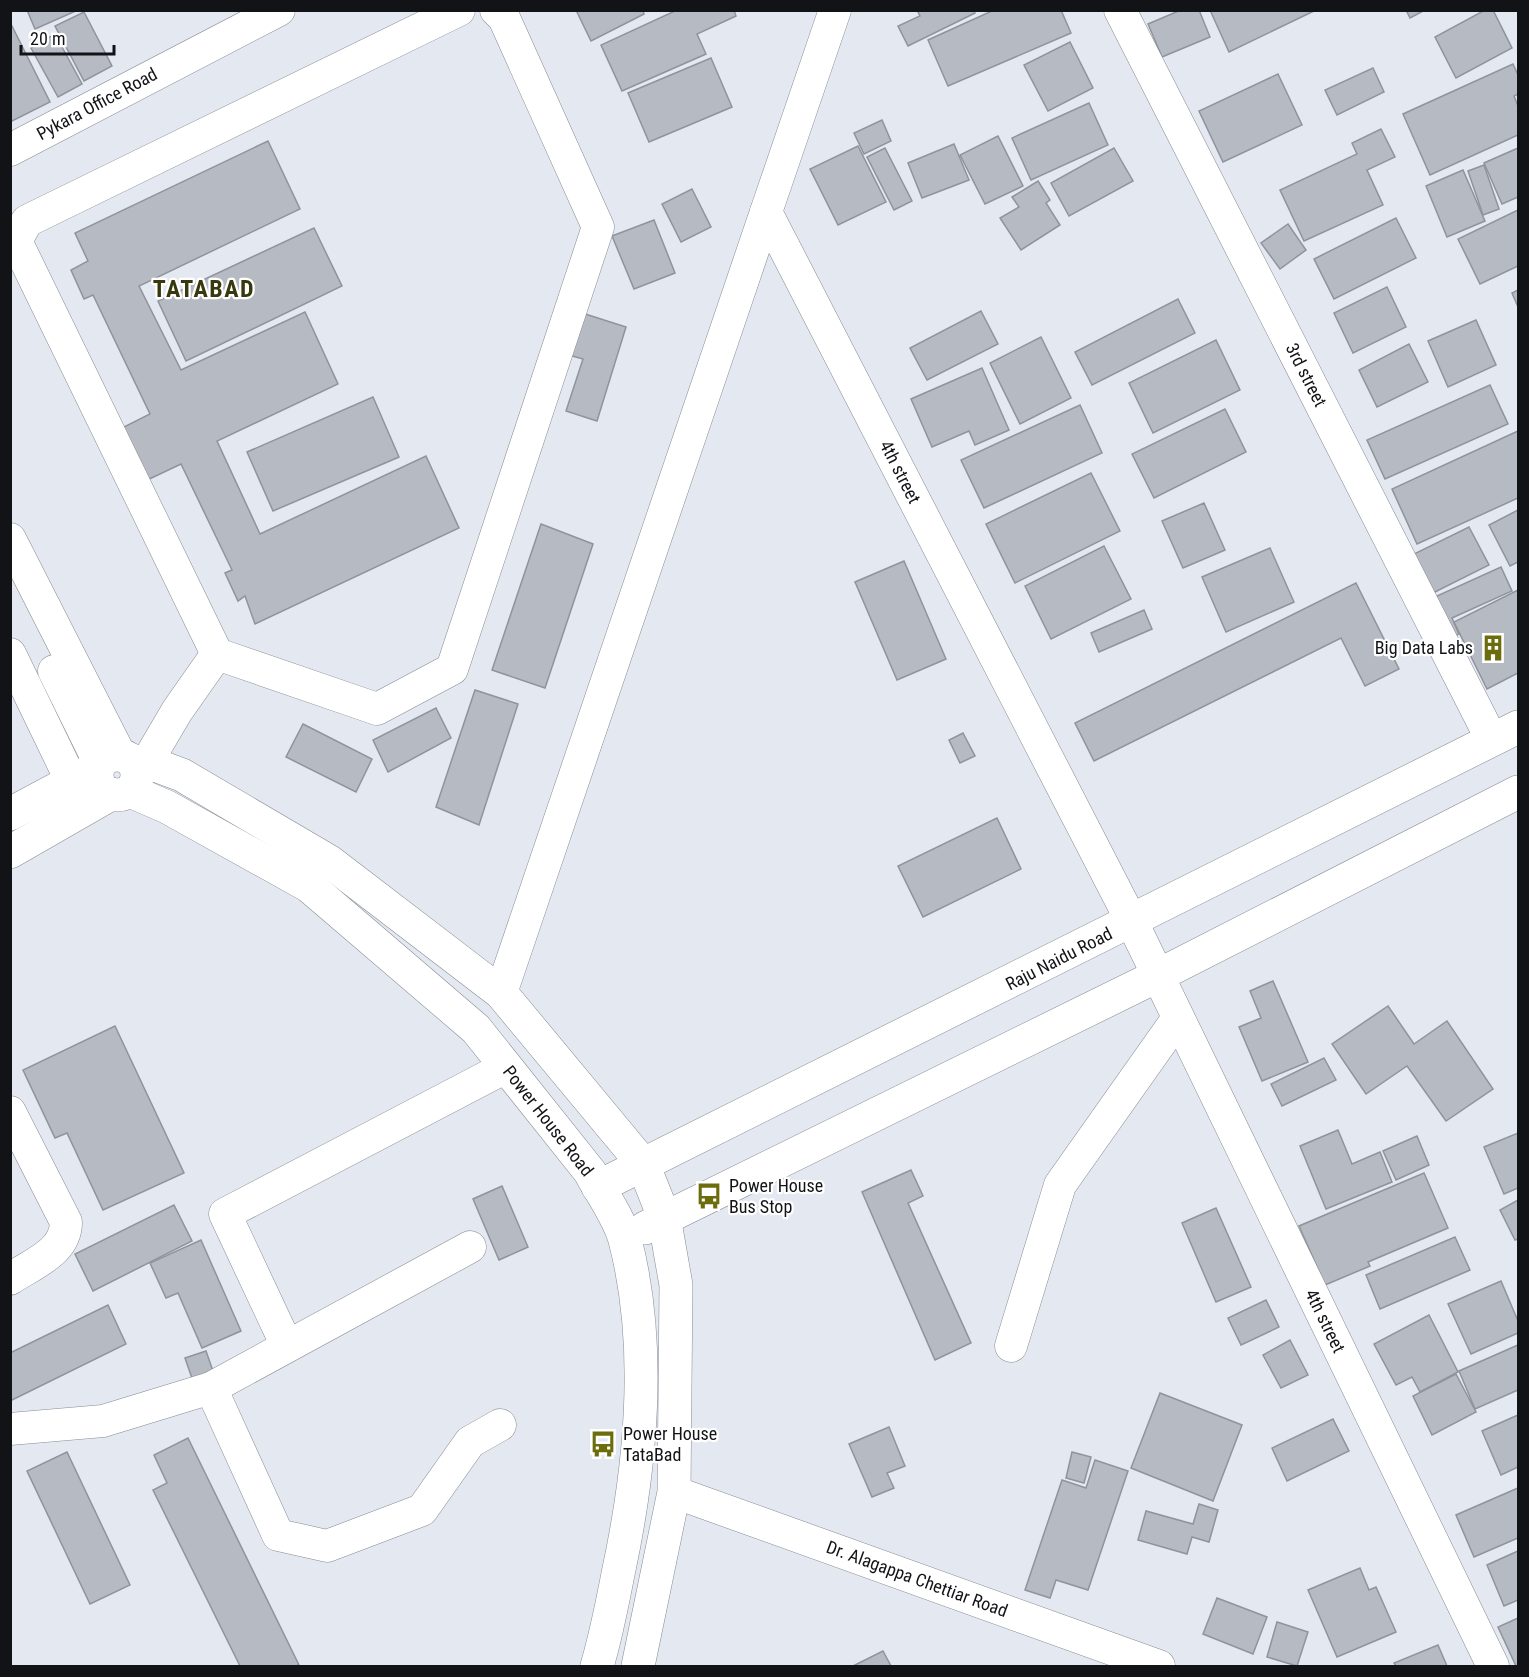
<svg xmlns="http://www.w3.org/2000/svg" width="1529" height="1677" font-family="'Roboto Condensed',sans-serif">
<style>
.building{fill:#b6bbc3;stroke:#8f949b;stroke-width:1.5}
.lines{fill:none;stroke-linecap:round;stroke-linejoin:round}
.minor-casing{stroke:#878c93;stroke-width:33}
.major-casing{stroke:#878c93;stroke-width:34}
.minor{stroke:#fff;stroke-width:32}
.major{stroke:#fff;stroke-width:33}
.labels{text-anchor:middle;stroke-width:4.5;stroke-linejoin:round;paint-order:stroke}
.street-label{font-size:18px;fill:#121316;stroke:#fff}
.poi-label{font-size:18px;fill:#121316;stroke:#fff;text-anchor:start}
.district-label{font-size:24px;font-weight:bold;letter-spacing:1.5px;fill:#38380e;stroke:#fff}
</style>
<rect width="100%" height="100%" fill="#e3e8f1"/>
<g class="building">
<path d="M27,10H78L35,29Z"/>
<path d="M576,10H643L644,14L591,41Z"/>
<path d="M677,10H734L736,16L697,34L706,54L622,91L601,45Z"/>
<path d="M917,10H974L975,13L908,46L898,26L920,16Z"/>
<path d="M994,10H1061L1071,33L948,86L928,40Z"/>
<path d="M1181,10H1199L1210,37L1162,57L1148,24Z"/>
<path d="M1210,10H1316L1229,52Z"/>
<path d="M1406,10H1425L1410,18Z"/>
<path d="M1485,10H1493L1512,48L1456,78L1435,37Z"/>
<path d="M84,12L112,66L84,81L55,26Z"/>
<path d="M10,22L50,102L10,122Z"/>
<path d="M55,34L82,84L58,97L31,48Z"/>
<path d="M1070,42L1093,88L1048,111L1024,65Z"/>
<path d="M711,58L732,107L649,142L628,93Z"/>
<path d="M1513,64L1518,75V94L1514,96L1518,106V135L1430,175L1403,114Z"/>
<path d="M1373,68L1384,92L1337,115L1325,90Z"/>
<path d="M1278,74L1302,125L1223,162L1199,111Z"/>
<path d="M1089,103L1108,145L1031,180L1012,138Z"/>
<path d="M882,120L891,141L864,154L854,133Z"/>
<path d="M1381,129L1395,157L1367,170L1383,205L1304,241L1280,190L1357,154L1352,143Z"/>
<path d="M998,136L1023,186L985,204L960,155Z"/>
<path d="M268,141L300,209L139,286L181,370L305,312L338,384L217,441L260,534L426,456L459,528L255,624L245,596L238,601L225,573L232,570L181,464L141,483L114,432L150,414L93,295L84,299L71,270L88,261L75,233Z"/>
<path d="M954,144L969,180L922,198L908,163Z"/>
<path d="M858,146L886,202L838,225L810,169Z"/>
<path d="M885,148L912,201L894,210L867,157Z"/>
<path d="M1114,148L1133,181L1069,216L1051,183Z"/>
<path d="M1518,148V197L1502,204L1484,163Z"/>
<path d="M1484,165L1499,209L1483,215L1468,171Z"/>
<path d="M1463,170L1485,221L1447,237L1426,186Z"/>
<path d="M1038,181L1050,200L1046,203L1060,225L1021,250L1000,218L1019,207L1012,197Z"/>
<path d="M692,189L711,227L681,242L662,204Z"/>
<path d="M1518,210V266L1480,284L1458,239Z"/>
<path d="M1396,218L1416,258L1334,299L1314,259Z"/>
<path d="M654,220L675,273L634,289L612,236Z"/>
<path d="M1288,224L1306,250L1280,269L1261,243Z"/>
<path d="M314,228L342,286L186,361L158,301Z"/>
<path d="M1387,287L1406,327L1353,353L1334,313Z"/>
<path d="M1518,290V307L1512,293Z"/>
<path d="M1178,299L1195,333L1092,385L1075,352Z"/>
<path d="M981,311L998,344L927,380L910,348Z"/>
<path d="M579,312L626,327L597,421L566,411L583,359L565,354Z"/>
<path d="M1476,320L1496,365L1448,387L1428,341Z"/>
<path d="M1041,337L1071,398L1020,424L990,363Z"/>
<path d="M1216,340L1240,390L1153,433L1129,383Z"/>
<path d="M1409,344L1428,382L1377,407L1359,370Z"/>
<path d="M982,368L1009,430L975,445L969,431L932,447L911,399Z"/>
<path d="M1490,385L1508,424L1385,479L1367,440Z"/>
<path d="M373,397L399,457L273,511L247,452Z"/>
<path d="M1080,405L1102,453L984,508L961,460Z"/>
<path d="M1225,409L1246,452L1154,498L1132,454Z"/>
<path d="M1518,431V498L1417,544L1392,489Z"/>
<path d="M1091,473L1120,531L1015,583L986,524Z"/>
<path d="M1204,503L1225,550L1183,568L1162,521Z"/>
<path d="M1518,510V562L1510,566L1489,525Z"/>
<path d="M541,524L593,544L545,688L492,670Z"/>
<path d="M1469,527L1489,565L1429,595L1410,556Z"/>
<path d="M1104,546L1131,599L1051,639L1025,586Z"/>
<path d="M1270,548L1294,602L1226,632L1202,577Z"/>
<path d="M904,561L946,659L897,680L855,582Z"/>
<path d="M1501,567L1512,591L1452,618L1459,634L1447,640L1428,600Z"/>
<path d="M1356,583L1399,669L1365,686L1341,638L1094,761L1075,723Z"/>
<path d="M1518,590V673L1487,689L1454,622Z"/>
<path d="M1144,610L1152,629L1099,652L1091,633Z"/>
<path d="M475,690L518,704L479,825L436,807Z"/>
<path d="M436,708L451,738L388,772L373,740Z"/>
<path d="M303,724L372,759L356,792L286,757Z"/>
<path d="M963,733L975,756L960,763L949,740Z"/>
<path d="M997,818L1021,869L923,917L898,866Z"/>
<path d="M1273,981L1308,1062L1262,1081L1239,1027L1261,1018L1250,991Z"/>
<path d="M1388,1006L1414,1044L1447,1021L1493,1089L1446,1121L1407,1066L1366,1094L1332,1044Z"/>
<path d="M115,1026L184,1173L103,1210L67,1133L55,1138L23,1070Z"/>
<path d="M1324,1058L1336,1080L1282,1106L1271,1084Z"/>
<path d="M1338,1130L1352,1164L1380,1152L1392,1182L1326,1209L1300,1146Z"/>
<path d="M1518,1133V1188L1504,1194L1484,1147Z"/>
<path d="M1417,1136L1429,1165L1396,1180L1383,1151Z"/>
<path d="M911,1170L923,1196L908,1203L971,1343L935,1360L862,1192Z"/>
<path d="M1424,1173L1448,1228L1368,1262L1370,1266L1325,1285L1299,1226Z"/>
<path d="M502,1186L528,1247L499,1260L473,1199Z"/>
<path d="M1518,1200V1239L1515,1240L1500,1210Z"/>
<path d="M174,1205L192,1241L93,1291L75,1254Z"/>
<path d="M1216,1208L1251,1287L1216,1302L1182,1223Z"/>
<path d="M1455,1237L1470,1270L1380,1309L1366,1275Z"/>
<path d="M201,1240L241,1331L202,1348L178,1293L166,1298L150,1263Z"/>
<path d="M1501,1281L1518,1321V1333L1471,1354L1448,1304Z"/>
<path d="M1266,1300L1279,1327L1241,1345L1228,1318Z"/>
<path d="M108,1305L126,1344L10,1401V1353Z"/>
<path d="M1429,1315L1458,1372L1420,1392L1412,1377L1396,1385L1374,1344Z"/>
<path d="M1290,1340L1308,1375L1281,1388L1263,1355Z"/>
<path d="M1518,1345V1390L1475,1409L1459,1371Z"/>
<path d="M206,1351L214,1374L193,1381L185,1358Z"/>
<path d="M1456,1374L1476,1412L1432,1435L1413,1396Z"/>
<path d="M1160,1393L1242,1425L1213,1501L1131,1468Z"/>
<path d="M1518,1415V1467L1501,1475L1482,1431Z"/>
<path d="M1333,1419L1349,1451L1287,1481L1272,1448Z"/>
<path d="M889,1427L905,1466L887,1473L894,1488L872,1497L849,1444Z"/>
<path d="M188,1438L299,1665L295,1666H240L153,1490L167,1483L154,1455Z"/>
<path d="M67,1452L130,1585L90,1604L27,1471Z"/>
<path d="M1072,1452L1091,1457L1084,1483L1066,1478Z"/>
<path d="M1095,1460L1128,1471L1088,1590L1056,1580L1050,1598L1025,1590L1062,1480L1086,1488Z"/>
<path d="M1518,1488V1538L1474,1557L1456,1515Z"/>
<path d="M1199,1504L1218,1510L1209,1542L1192,1537L1187,1554L1138,1540L1146,1511L1193,1524Z"/>
<path d="M1518,1551V1600L1504,1606L1487,1565Z"/>
<path d="M1360,1568L1369,1590L1376,1587L1396,1632L1337,1657L1308,1590Z"/>
<path d="M1217,1598L1267,1617L1253,1654L1203,1634Z"/>
<path d="M1518,1618V1666H1516L1498,1627Z"/>
<path d="M1277,1622L1308,1632L1297,1666L1267,1657Z"/>
<path d="M1438,1645L1447,1666H1396L1394,1663Z"/>
<path d="M883,1651L891,1666H853Z"/>
</g>
<g class="lines">
<g class="minor-casing">
<g id="minor">
<path d="M459,10L27,221L16,241L217,654L377,709L452,669L598,227L504,18L496,10"/>
<path d="M835,10L766,212L1132,922L1493,1666"/>
<path d="M1120,10L1492,740"/>
<path d="M10,150L279,10"/>
<path d="M10,539L120,755"/>
<path d="M10,654L83,805"/>
<path d="M54,671L100,764"/>
<path d="M147,762L177,711L217,654"/>
<path d="M501,993L766,212"/>
<path d="M10,1112L66,1222C66,1252 34,1263 10,1279"/>
<path d="M287,1346L225,1214L506,1067"/>
<path d="M1011,1346L1060,1185L1178,1018"/>
<path d="M211,1388L278,1535L327,1546L422,1510L470,1442L500,1425"/>
<path d="M10,1429L103,1421L211,1388L470,1247"/>
<path d="M674,1492L1159,1666"/>
</g>
</g>
<g class="major-casing">
<g id="major">
<circle cx="117" cy="775" r="20"/>
<path d="M132,761L147,762L182,775L330,862L501,993L643,1164L664,1217L676,1285L674,1492L638,1666"/>
<path d="M130,791L167,807L309,886L476,1029L590,1172C601,1193 619,1217 625,1240C653,1348 641,1467 618,1574C612,1605 606,1636 597,1666"/>
<path d="M10,814L98,767"/>
<path d="M10,852L111,794"/>
<path d="M598,1187L1518,727"/>
<path d="M645,1228L1157,976L1518,792"/>
</g>
</g>
<use href="#minor" class="minor"/>
<use href="#major" class="major"/>
</g>
<defs>
<g id="building-bare" transform="scale(2.07)"><path d="M-4-6H4V6H1V3H-1V6H-4ZM-2.5-4.3h1.7v1.8h-1.7ZM.8-4.3h1.7v1.8H.8ZM-2.5-1h1.7V.8h-1.7ZM.8-1h1.7V.8H.8Z" fill="#6d6c0c" stroke="#fff" stroke-width="2.5" paint-order="stroke"/></g>
<g id="bus-bare" transform="scale(2.07)"><path d="M-5-6H5V4H4V6H2V4H-2V6H-4V4H-5ZM-3.5-4V0h7V-4ZM-3.5 1.2v1.5H-2V1.2ZM2 1.2v1.5H3.5V1.2Z" fill="#6d6c0c" stroke="#fff" stroke-width="2.5" paint-order="stroke"/></g>
</defs>
<g fill-rule="evenodd">
<use href="#building-bare" x="1493" y="648"/>
<use href="#bus-bare" x="709" y="1196"/>
<use href="#bus-bare" x="603" y="1444"/>
</g>
<g class="labels">
<g class="street-label">
<text transform="translate(97 104) rotate(-28)" y="6">Pykara Office Road</text>
<text transform="translate(1306 375) rotate(63)" y="6">3rd street</text>
<text transform="translate(900 472) rotate(63)" y="6">4th street</text>
<text transform="translate(1059 959) rotate(-27)" y="6">Raju Naidu Road</text>
<text transform="translate(548 1121) rotate(52)" y="6">Power House Road</text>
<text transform="translate(1325 1321) rotate(64)" y="6">4th street</text>
<text transform="translate(917 1579) rotate(20)" y="6">Dr. Alagappa Chettiar Road</text>
</g>
<g class="poi-label">
<text x="1473" y="654" text-anchor="end">Big Data Labs</text>
<text x="729" y="1192">Power House<tspan x="729" dy="21">Bus Stop</tspan></text>
<text x="623" y="1440">Power House<tspan x="623" dy="21">TataBad</tspan></text>
</g>
<g class="district-label">
<text x="204" y="297">TATABAD</text>
</g>
</g>
<rect width="1529" height="1677" fill="none" stroke="#121316" stroke-width="24"/>
<path d="M21 45v9h93v-9" fill="none" stroke="#121316" stroke-width="3"/>
<text x="30" y="45" font-size="18" fill="#121316" stroke="#ffffff" stroke-width="4.5" paint-order="stroke">20 m</text>
</svg>
